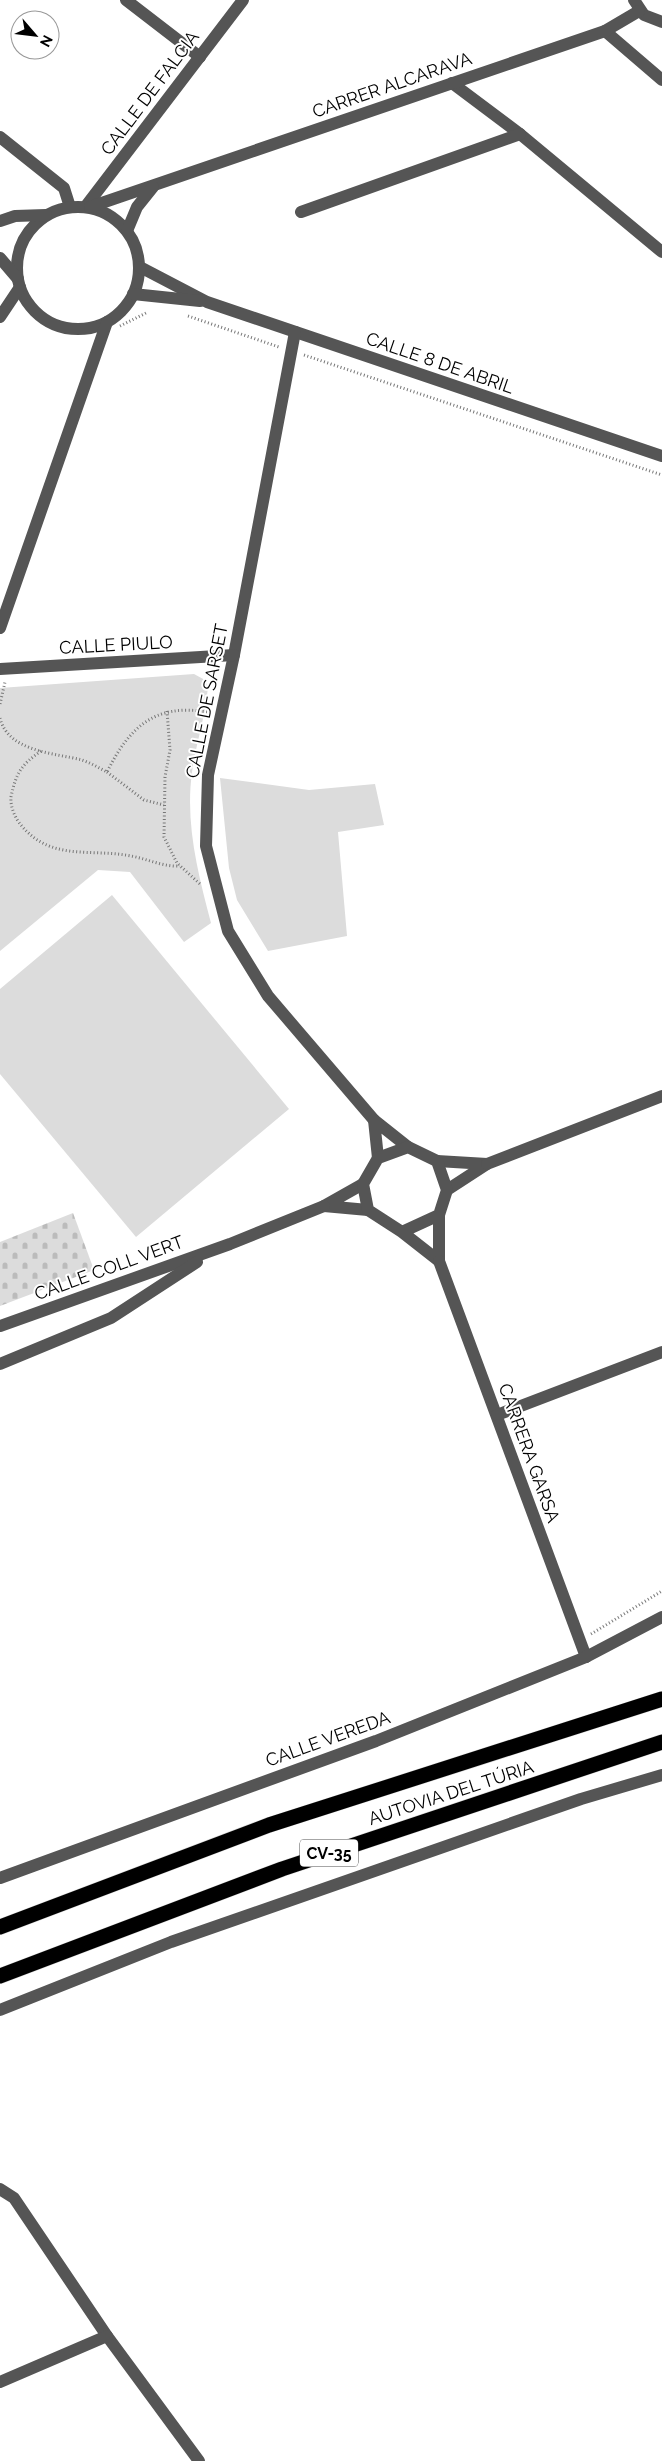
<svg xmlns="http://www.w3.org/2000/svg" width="662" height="2461" font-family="Raleway,sans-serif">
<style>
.green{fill:#dcdcdc}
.cemetery{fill:url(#cemetery-stones)}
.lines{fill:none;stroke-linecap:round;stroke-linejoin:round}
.highway-casing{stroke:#dbdbdb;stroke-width:16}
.path{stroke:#777;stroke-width:3;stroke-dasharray:1 2.5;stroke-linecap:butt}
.minor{stroke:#555;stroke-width:12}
.highway{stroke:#000;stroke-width:15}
.labels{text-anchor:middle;stroke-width:4;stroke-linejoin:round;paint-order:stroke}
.shield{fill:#fff;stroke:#4c4c4c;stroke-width:1}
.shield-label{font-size:16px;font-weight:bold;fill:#000}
.street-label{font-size:18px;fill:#000;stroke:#fff}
</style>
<defs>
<pattern id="cemetery-stones" width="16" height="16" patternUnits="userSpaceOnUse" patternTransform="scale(1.25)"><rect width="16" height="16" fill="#dcdcdc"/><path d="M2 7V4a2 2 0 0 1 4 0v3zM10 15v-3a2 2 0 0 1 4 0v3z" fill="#bbb"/></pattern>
</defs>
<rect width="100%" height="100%" fill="#fff"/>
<g class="green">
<path d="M194,674L205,680L208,686C206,715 196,743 192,772C185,824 198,873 211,923L184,942L130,872L98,870L0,951V688Z"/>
<path d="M220,778L309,790L375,784L384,825L338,832L347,936L268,951L237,900L229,868Z"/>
<path d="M112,895L289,1109L136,1237L0,1074V989Z"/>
</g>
<path class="cemetery" d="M73,1213L94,1270L0,1306V1242Z"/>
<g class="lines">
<g class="highway-casing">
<g id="highway">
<path d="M0,1927L269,1825L662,1699"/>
<path d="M0,1976L282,1869L662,1742"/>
</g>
</g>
<g class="path">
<path d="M188,316L279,347"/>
<path d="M120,326L148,312"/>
<path d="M304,355L662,475"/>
<path d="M0,704L5,682"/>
<path d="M167,711L170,750L165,777L164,837L177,863L200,884"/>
<path d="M0,718C8,752 55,753 82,760C91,763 99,768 107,772C129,728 154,703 207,712"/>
<path d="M41,751C21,765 16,773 11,797C10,806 15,818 21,825C51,862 91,848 131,856C148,859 163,867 180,866"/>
<path d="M107,772L144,800L164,805"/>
<path d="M591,1634L662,1591"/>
</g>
<g class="minor">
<path d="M126,0L200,57"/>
<path d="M634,0L644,15L662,22"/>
<path d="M605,31L662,80"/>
<path d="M452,83L520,134L662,252"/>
<path d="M0,137L64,188L70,207"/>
<path d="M86,206L243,0"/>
<circle cx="78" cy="268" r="61"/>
<path d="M90,207L605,31L639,11"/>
<path d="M301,212L520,134"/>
<path d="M0,221L15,216L46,215"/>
<path d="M127,231L137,207L153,187"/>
<path d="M0,258L18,279"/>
<path d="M140,267L207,302L662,456"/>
<path d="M133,294L200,301"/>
<path d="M0,317L20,287"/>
<path d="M295,332L234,655L208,775L206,846L228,931L268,996L374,1120"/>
<path d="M0,628L107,322"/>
<path d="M0,669L234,655"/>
<path d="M378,1158L374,1120L408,1147"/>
<path d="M437,1161L487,1164L447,1190"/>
<path d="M487,1164L662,1096"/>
<path d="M363,1184L324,1206L368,1210"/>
<path d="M402,1232L439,1261V1215L447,1190L437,1161L408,1147L378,1158L363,1184L368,1210L402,1232L439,1215"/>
<path d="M439,1261L586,1657"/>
<path d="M0,1326L230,1244L324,1206"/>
<path d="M0,1364L111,1318L197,1262"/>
<path d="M497,1415L662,1352"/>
<path d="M0,1878L376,1741L586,1657L662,1617"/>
<path d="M0,2010L171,1942L581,1799L662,1775"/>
<path d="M0,2189L14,2198L107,2336L199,2461"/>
<path d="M0,2382L107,2336"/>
</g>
<use href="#highway" class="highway"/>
</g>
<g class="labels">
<rect class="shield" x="300" y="1839.5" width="58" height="27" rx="4"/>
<g class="shield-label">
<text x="329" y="1859">CV-35</text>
</g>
<g class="street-label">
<text transform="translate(392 85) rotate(-19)" y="6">CARRER ALCARAVA</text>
<text transform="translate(150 93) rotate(-53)" y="6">CALLE DE FALCIA</text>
<text transform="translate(440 363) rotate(19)" y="6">CALLE 8 DE ABRIL</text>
<text transform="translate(116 645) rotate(-3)" y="6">CALLE PIULO</text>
<text transform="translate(207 701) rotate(-79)" y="6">CALLE DE SARSET</text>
<text transform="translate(109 1268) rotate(-20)" y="6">CALLE COLL VERT</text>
<text transform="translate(529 1453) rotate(70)" y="6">CARRERA GARSA</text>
<text transform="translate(328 1739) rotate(-20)" y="6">CALLE VEREDA</text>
<text transform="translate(451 1793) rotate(-18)" y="6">AUTOVIA DEL TÚRIA</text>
</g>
</g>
<g transform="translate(35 35) rotate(118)"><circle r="24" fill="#ffffff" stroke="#999999"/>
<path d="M0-4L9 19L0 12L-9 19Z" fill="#000000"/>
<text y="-8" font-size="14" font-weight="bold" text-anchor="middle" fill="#000000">N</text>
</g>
</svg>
